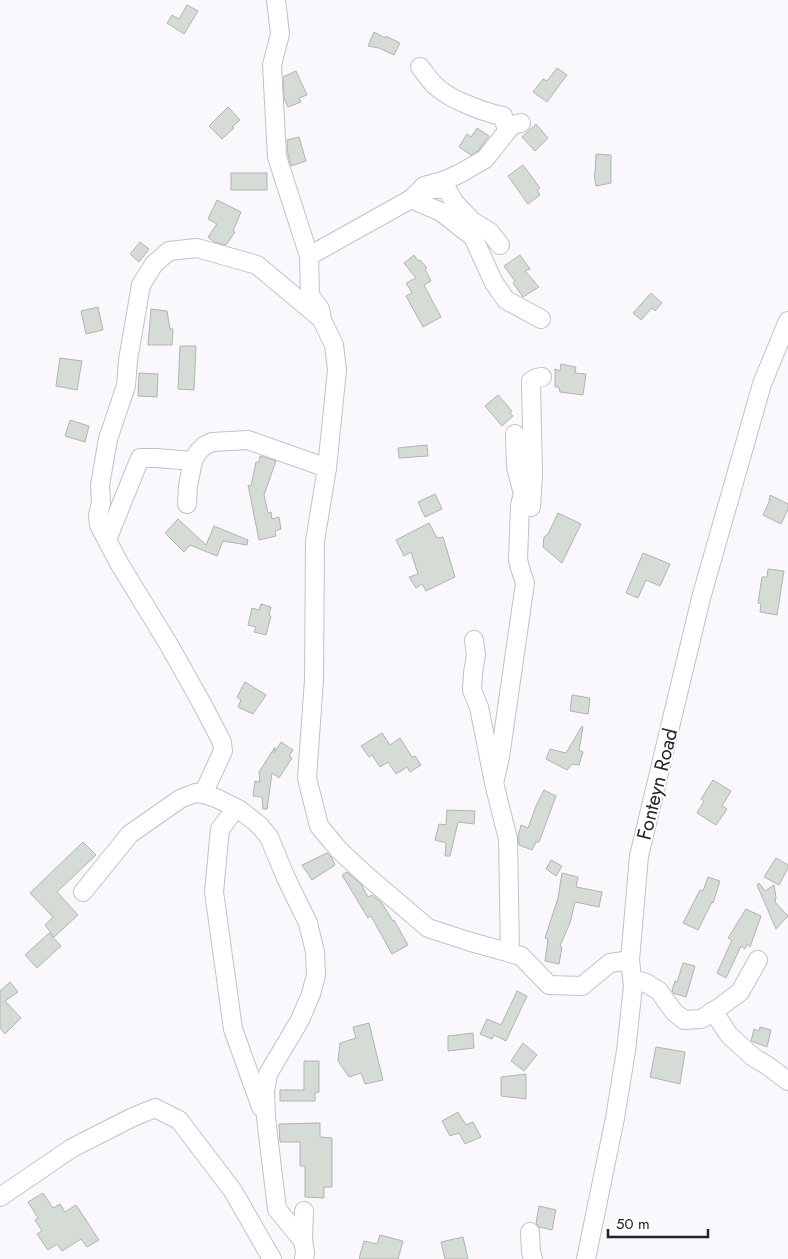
<svg xmlns="http://www.w3.org/2000/svg" width="788" height="1259" font-family="Jost,sans-serif">
<style>
.building{fill:#d5dbd5;stroke:#b0b5b0}
.lines{fill:none;stroke-linecap:round;stroke-linejoin:round}
.minor-casing{stroke:#c4c0c7;stroke-width:20}
.minor{stroke:#fff;stroke-width:18}
.labels{text-anchor:middle;stroke-width:4;stroke-linejoin:round;paint-order:stroke}
.street-label{font-size:20px;fill:#232224;stroke:#fff}
</style>
<rect width="100%" height="100%" fill="#faf7fd"/>
<g class="building">
<path d="M187,5L198,11L184,34L167,23L172,15L179,19Z"/>
<path d="M374,32L385,38L386,36L400,43L394,55L379,48L368,46Z"/>
<path d="M557,68L567,75L547,102L533,92L543,79L547,81Z"/>
<path d="M296,71L307,95L299,98L301,102L288,107L284,99L283,77Z"/>
<path d="M228,107L240,120L232,127L234,128L222,139L209,126Z"/>
<path d="M536,124L548,138L535,151L522,137Z"/>
<path d="M477,128L489,136L478,151L471,155L459,147L467,134L471,137Z"/>
<path d="M299,137L306,161L291,166L288,155L287,140Z"/>
<path d="M596,154L611,155V183L596,186L594,174H595Z"/>
<path d="M523,165L540,188L537,190L540,195L528,204L508,176Z"/>
<rect x="231" y="173" width="36" height="17"/>
<path d="M217,200L241,212L233,231L235,232L226,245L214,242L208,237L217,224L208,219Z"/>
<path d="M140,242L149,249L139,262L130,254Z"/>
<path d="M414,255L418,261L420,260L427,268L425,269L431,281L424,285L441,317L423,327L406,296L412,293L406,283L416,278L404,263Z"/>
<path d="M520,255L530,269L525,271L539,287L523,297L513,283L515,281L504,266Z"/>
<path d="M651,293L662,303L655,311L652,308L641,320L633,313Z"/>
<path d="M98,307L103,330L86,334L81,311Z"/>
<path d="M151,309L167,311L170,329H173L172,345H148Z"/>
<path d="M180,346H196L194,390L178,389Z"/>
<path d="M60,358L82,361L77,390L56,386Z"/>
<path d="M561,364L576,367L575,373L586,374L583,395L560,392L559,387H555V369L560,371Z"/>
<path d="M139,373L158,374L157,397L138,396Z"/>
<path d="M498,395L512,411L510,413L513,416L502,426L485,406Z"/>
<path d="M70,420L89,426L85,442L65,436Z"/>
<path d="M427,445L428,456L399,458L398,448Z"/>
<path d="M260,456L276,461L264,495L268,513L271,512L272,519L279,517L281,529L275,531L276,536L259,540L248,485L251,486L256,462H259Z"/>
<path d="M435,494L442,509L425,517L418,502Z"/>
<path d="M770,495L788,504V509L781,524L763,515L769,502Z"/>
<path d="M558,513L581,524L562,563L543,547L544,537L548,534Z"/>
<path d="M178,519L206,545L214,526L248,540L247,545L223,541L217,556L190,545L184,552L165,533Z"/>
<path d="M429,523L437,538L443,537L455,577L426,591L422,584L416,588L409,577L418,574L411,552L404,556L396,540Z"/>
<path d="M643,553L670,564L660,586L646,580L638,598L626,593Z"/>
<path d="M768,569L784,571L777,615L760,612L761,604L758,603L762,577H767Z"/>
<path d="M261,604L271,607L269,615L271,616L266,635L254,632L256,627L248,625L252,608L259,610Z"/>
<path d="M245,682L266,695L253,714L238,707L241,700L237,697Z"/>
<path d="M572,695L590,698L588,714L570,711Z"/>
<path d="M582,726L583,727L579,750L583,752L579,765L572,764L567,770L546,759L550,749L566,753Z"/>
<path d="M382,733L390,745L400,738L412,757L415,756L421,765L410,772L407,767L396,774L388,762L380,767L372,755L369,757L361,746Z"/>
<path d="M281,742L293,750L289,756L292,758L279,778L272,773L267,809H263L262,797L253,796L255,781L260,782L259,772L275,747L274,753Z"/>
<path d="M713,780L731,791L722,806L727,809L716,825L697,813L704,801L701,799Z"/>
<path d="M544,790L556,796L539,842H536L532,850L519,845L518,836L521,825L528,828L536,806Z"/>
<path d="M447,810L475,811L474,824L458,822L450,856H445L446,843L435,840L439,824L446,825Z"/>
<path d="M83,842L96,855L57,892L78,915L54,937L45,925L53,917L30,893Z"/>
<path d="M327,853L332,858L335,865L312,880L302,865Z"/>
<path d="M776,858L788,865V868L779,885L764,877Z"/>
<path d="M551,860L562,866L556,876L546,869Z"/>
<path d="M347,872L361,884L368,897L372,895L381,902L393,921L394,920L408,945L392,954L371,916L368,918L342,875Z"/>
<path d="M562,873L578,877L576,887L602,892L599,907L575,902L570,923L560,946L562,947L559,964L545,961L548,939L545,938L558,898Z"/>
<path d="M708,877L720,881L713,903L712,902L698,930L683,923L700,890L703,891Z"/>
<path d="M759,883L765,891L774,885L776,897L775,902L788,916L776,929L757,885Z"/>
<path d="M746,909L761,916L750,947L747,944L745,949L741,946L726,978L717,973L732,940L728,938Z"/>
<path d="M49,933L61,946L37,968L25,955Z"/>
<path d="M683,963L695,966L686,997L673,993L672,990L675,981L677,982Z"/>
<path d="M10,982L18,992L5,1001L21,1018L5,1034L0,1028V991Z"/>
<path d="M517,991L527,996L506,1041L494,1035L492,1039L480,1034L487,1019L501,1025Z"/>
<path d="M369,1023L383,1080L365,1084L361,1073L349,1077L338,1061L340,1043L356,1038L353,1027Z"/>
<path d="M760,1027L771,1030L767,1047L751,1041L754,1029L759,1031Z"/>
<path d="M473,1033L474,1048L448,1051V1036Z"/>
<path d="M523,1043L537,1055L524,1071L511,1061Z"/>
<path d="M656,1047L685,1052L680,1084L650,1077Z"/>
<path d="M304,1061H319V1092L315,1093V1101H280V1090H304Z"/>
<path d="M526,1074V1099L501,1096V1077Z"/>
<path d="M458,1112L466,1125L473,1122L481,1137L465,1144L459,1133L450,1136L442,1121Z"/>
<path d="M320,1123V1137L332,1138V1187H324V1198L305,1197V1166H300V1142H280L279,1124Z"/>
<path d="M43,1193L53,1208L60,1204L65,1212L76,1205L99,1240L87,1247L81,1239L62,1251L57,1244L48,1250L37,1234L42,1231L35,1220L38,1218L28,1202Z"/>
<path d="M539,1206L556,1210L552,1230L539,1227L536,1223Z"/>
<path d="M380,1235L403,1241L398,1259H359L364,1241L377,1244Z"/>
<path d="M463,1237L468,1259H445L441,1242Z"/>
</g>
<g class="lines">
<g class="minor-casing">
<g id="minor">
<path d="M276,0L280,34L272,65L277,157L309,256"/>
<path d="M420,67C426,74 431,83 438,88C451,100 486,113 503,116L507,131"/>
<path d="M521,123L512,125L485,159L459,174L443,181L424,186L411,199L309,256L310,295L320,309L322,320L334,345L337,370L327,468L315,541L314,680L307,778L319,826L339,850L367,876L428,928L471,942L521,956L549,985L582,986L610,963L630,960"/>
<path d="M427,191L430,189H447L454,202L472,221L490,232L500,245"/>
<path d="M411,199L441,212L473,237L494,283L506,300L541,319"/>
<path d="M193,461L198,452L204,446L212,442L248,440L327,468"/>
<path d="M531,507L533,475L531,381L536,378L542,377"/>
<path d="M107,540L140,458H156L193,461L188,486L187,504"/>
<path d="M474,640L476,655L473,673L472,690L479,707L494,783L508,839L510,953"/>
<path d="M494,783L500,757L525,583L521,571L518,560L520,505L523,494L516,467L515,434"/>
<path d="M203,794L223,751L222,742L201,702L169,645L119,563L99,525L98,515L101,503L100,485L108,439L126,386L128,360L141,285L154,264L169,251L197,248L257,265L318,316"/>
<path d="M236,808L220,829L214,892L233,1029L261,1107"/>
<path d="M83,892L130,834L180,799L195,793L203,794L216,798L240,810L259,825L269,837L286,878L308,923L315,952L316,975L311,994L300,1020L268,1074L265,1091L266,1118L277,1209L303,1241"/>
<path d="M632,979L646,983L659,991L674,1012L684,1020L701,1019L717,1009L740,992L758,960"/>
<path d="M713,1011L729,1035L753,1057L768,1066L788,1081"/>
<path d="M0,1197L72,1148L131,1118L155,1108L179,1120L233,1191L272,1259"/>
<path d="M530,1232L531,1252L533,1259"/>
<path d="M304,1259L305,1253L303,1239L304,1211"/>
<path d="M586,1259L615,1118L626,1051L633,986L630,960L639,856L701,598L762,384L788,321"/>
</g>
</g>
<use href="#minor" class="minor"/>
</g>
<g class="labels">
<g class="street-label">
<text transform="translate(657 784) rotate(-76)" y="7">Fonteyn Road</text>
</g>
</g>
<path d="M608 1229v8h100v-8" fill="none" stroke="#232224" stroke-width="2.5"/>
<text x="616" y="1229" font-size="15" fill="#232224" stroke="#ffffff" stroke-width="4" paint-order="stroke">50 m</text>
</svg>
